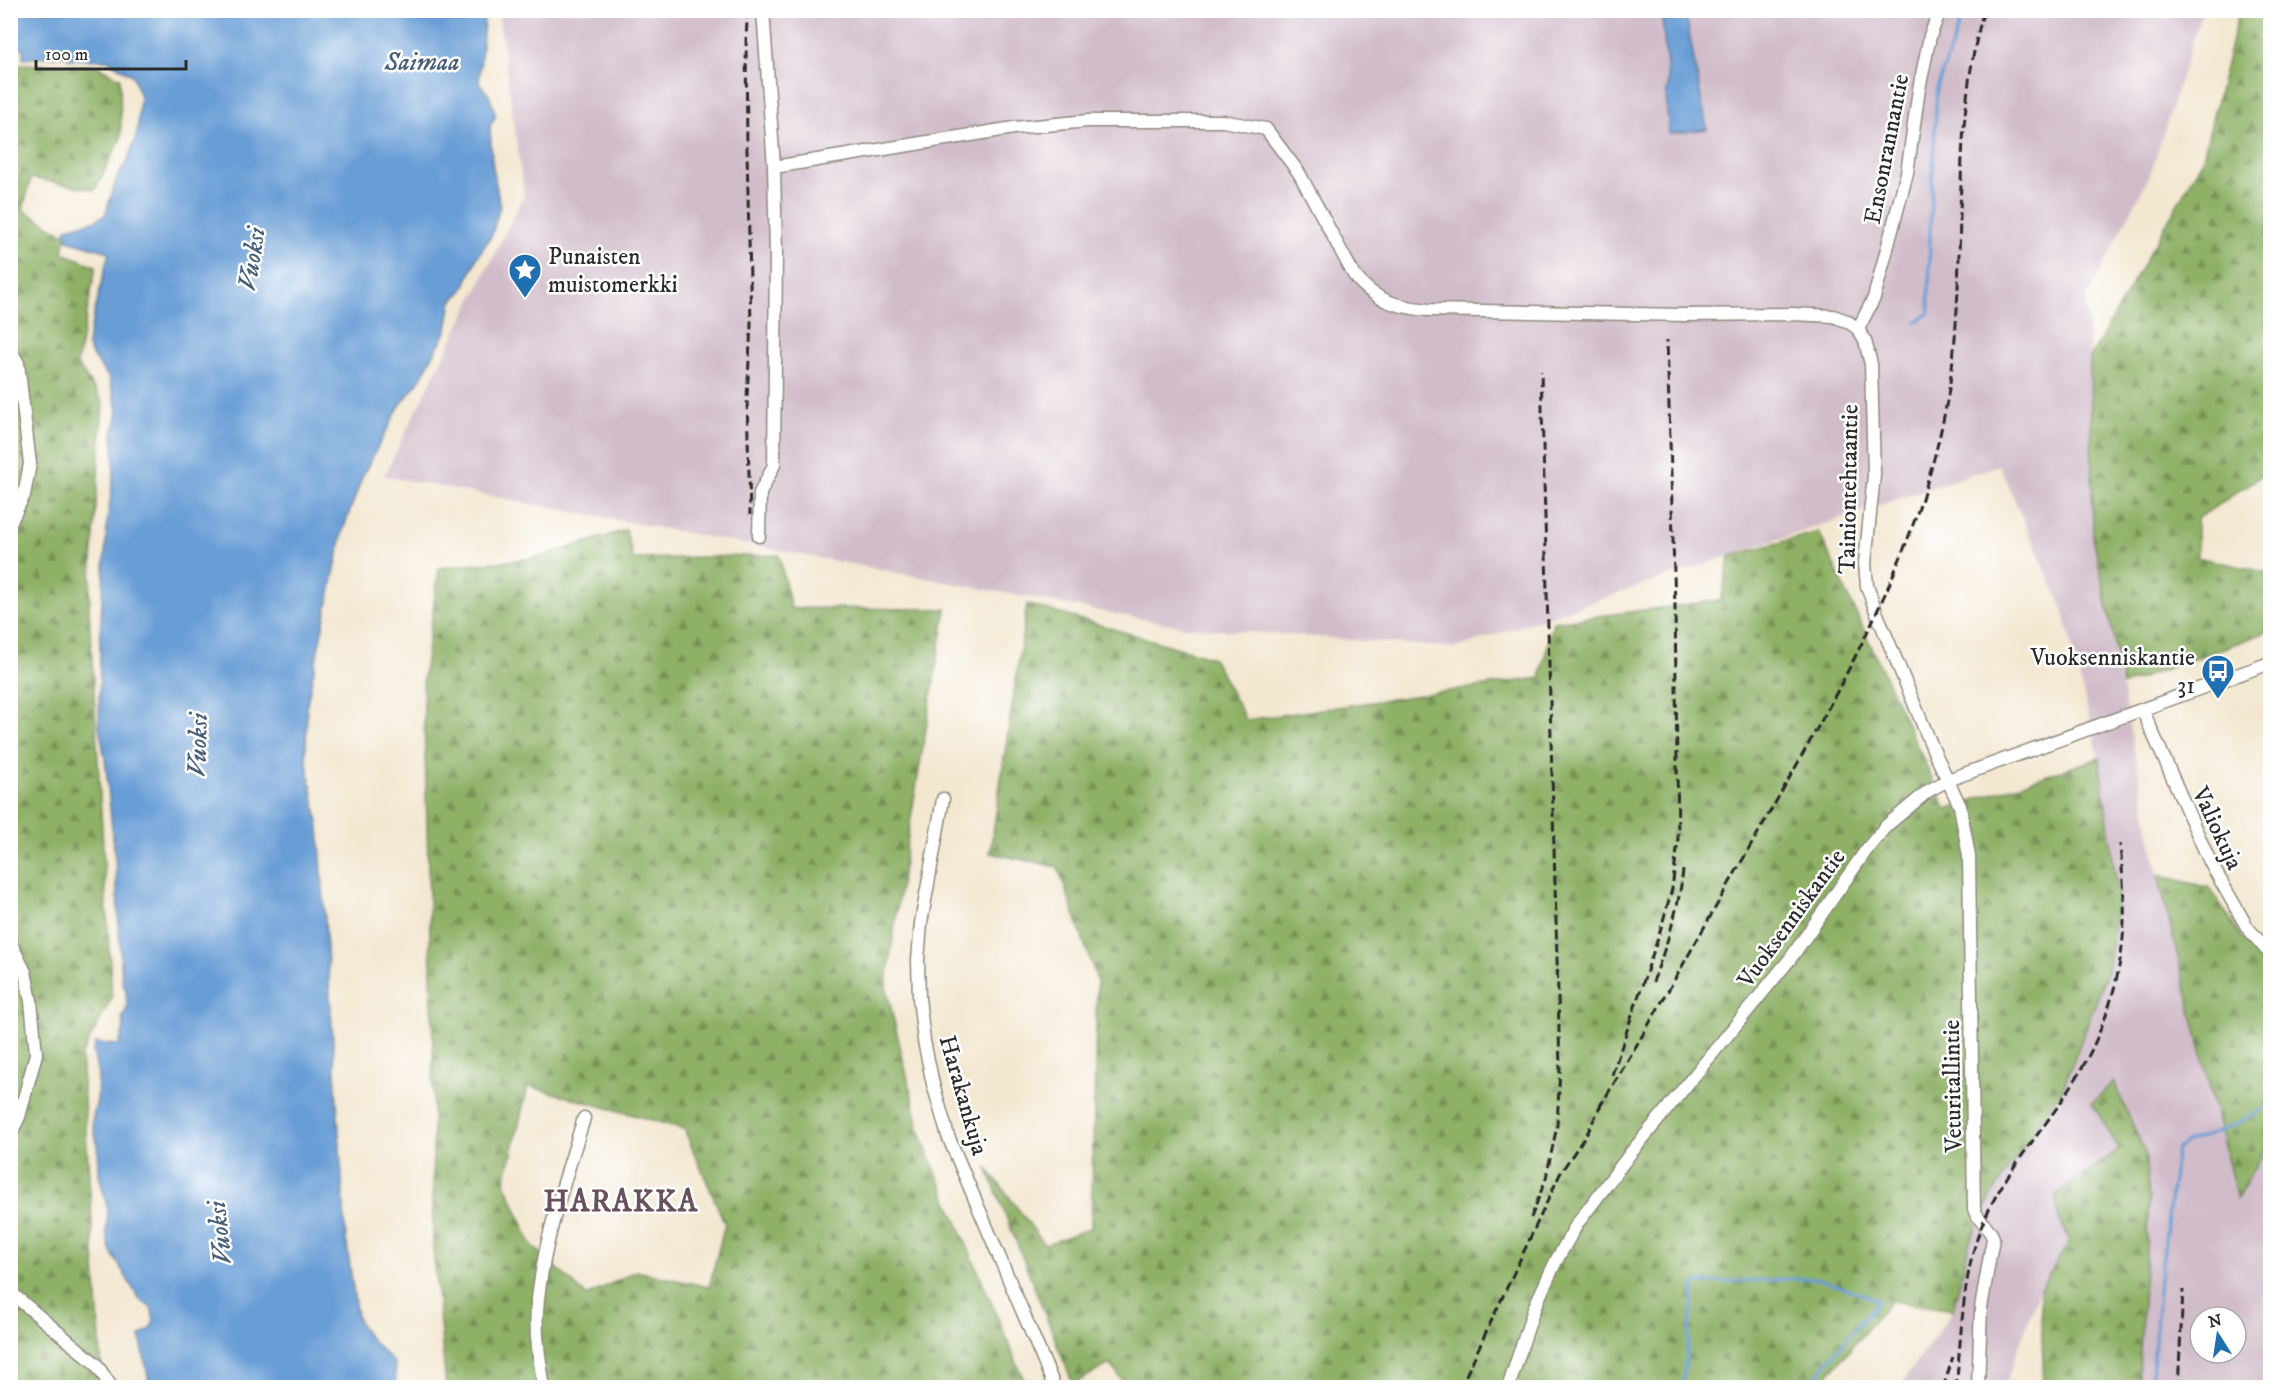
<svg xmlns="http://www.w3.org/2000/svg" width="2281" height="1398" font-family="'IM FELL DW Pica',serif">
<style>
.industrial{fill:#d1bdca;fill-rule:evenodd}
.forest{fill:url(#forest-firs);stroke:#5c6e48;stroke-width:1.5;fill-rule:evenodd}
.water{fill:#689dd5;stroke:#4a6480;stroke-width:1.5}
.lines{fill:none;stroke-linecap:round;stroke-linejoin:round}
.stream{stroke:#689dd5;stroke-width:3}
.minor-casing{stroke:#8f897e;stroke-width:15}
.minor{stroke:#fff;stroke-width:12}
.rail{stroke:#2b2b2b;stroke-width:3;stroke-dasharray:9 4.5;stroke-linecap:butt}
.labels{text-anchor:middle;stroke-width:5;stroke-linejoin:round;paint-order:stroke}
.street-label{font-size:24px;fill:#2b2b2b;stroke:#fff}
.poi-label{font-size:24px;fill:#2b2b2b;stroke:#fff;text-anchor:start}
.water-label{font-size:26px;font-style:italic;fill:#465e77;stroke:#fff}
.district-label{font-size:30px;font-weight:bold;letter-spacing:1.5px;fill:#69505d;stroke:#fff}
</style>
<defs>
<pattern id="forest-firs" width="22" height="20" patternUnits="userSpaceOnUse" patternTransform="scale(1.5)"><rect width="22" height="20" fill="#8eb166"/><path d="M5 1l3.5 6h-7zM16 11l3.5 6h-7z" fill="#749054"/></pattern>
</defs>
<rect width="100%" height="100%" fill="#fff"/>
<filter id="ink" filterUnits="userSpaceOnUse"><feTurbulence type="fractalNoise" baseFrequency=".0167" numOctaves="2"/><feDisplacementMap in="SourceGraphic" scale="12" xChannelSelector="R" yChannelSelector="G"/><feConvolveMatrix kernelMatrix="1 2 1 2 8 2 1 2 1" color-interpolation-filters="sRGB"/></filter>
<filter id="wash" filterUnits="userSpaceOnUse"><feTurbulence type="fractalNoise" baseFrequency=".008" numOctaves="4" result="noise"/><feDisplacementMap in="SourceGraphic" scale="24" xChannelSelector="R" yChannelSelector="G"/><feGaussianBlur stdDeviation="1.35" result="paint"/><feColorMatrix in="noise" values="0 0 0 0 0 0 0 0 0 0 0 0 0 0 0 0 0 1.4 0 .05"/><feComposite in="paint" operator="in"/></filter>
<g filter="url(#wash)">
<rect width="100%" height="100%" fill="#f3e7d0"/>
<path class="industrial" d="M498,11H2202L2150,175L2086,298L2090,358L2093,536L2158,875L2237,1198L2270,1141V1387H2138L2149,1200L2145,1152L2092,1103L2119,1148L2056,1195L2058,1216L2070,1241L2040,1289L2004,1387H1899L1953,1310L1970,1241L1993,1193L2064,1086L2118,894L2099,758L2063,609L1999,465L1456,648L1185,627L384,476L524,195ZM2200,1317H2236V1353H2200Z"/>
<g class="forest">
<path d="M2239,11H2270V470L2197,519V557L2270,573V631L2123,685L2093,536L2090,358L2202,161Z"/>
<path d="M21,64L97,66L120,78L121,138L95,190L31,178L23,210L66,235L63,253L96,266L77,364L103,402L89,609L112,998L81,1056L103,1387H11L10,84H14Z"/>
<path d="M626,530L633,559L779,555L791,608L946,609L905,854L886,987L922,1139L1027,1387H446L433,1248V1047L423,681L439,568L535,558ZM528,1086L684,1129L725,1224L709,1287L636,1271L587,1296L531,1244L505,1182Z"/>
<path d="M1819,532L1946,809L2099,758L2118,894L2107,973L2064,1086L1993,1193L1970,1241L1953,1310L1891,1301L1818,1387L1128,1388L1110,1364L1073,1384L986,1166L1045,1245L1091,1228L1097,980L1058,867L990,853L1027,604L1213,658L1246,720L1540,678L1553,622L1721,600L1730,556Z"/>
<path d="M2158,875L2210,888L2242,938L2270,971V1141L2237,1199Z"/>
<path d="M2114,1082L2145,1153L2149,1200L2138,1387H2044L2040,1289L2070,1241L2058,1216L2056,1195L2119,1149L2092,1103Z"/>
</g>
<g class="water">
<path d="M10,11H485L479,83L489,95L496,116L490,126L492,161L500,206L492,235L477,258L463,290L452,301L447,330L419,381L399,407L363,475L343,530L307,704L306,757L319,827L346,1238L357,1317L366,1334L395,1364L396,1387H150L140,1336L151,1329L154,1320L151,1308L139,1299L110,1250L106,1232L108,1211L99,1176L98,1147L92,1121L97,1100L98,1075L93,1051L95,1043L119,1045L124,1028L122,1020L127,1007L126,991L122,981L115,859L105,758L99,727L100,632L107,523L114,471L113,434L118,412L109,378L93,357L87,344L109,252L67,240L68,235L65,233L66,228L94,221L105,215L117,177L127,162L137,134L140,97L133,76L108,60L68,59L67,55L23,59V48L11,46Z"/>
<path d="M1661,11H1685L1707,129L1669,134L1666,96L1668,85L1667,67Z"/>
</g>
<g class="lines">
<g class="stream">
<path d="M1917,322L1929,313L1930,227L1937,88L1964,10"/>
<path d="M1685,1388L1683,1381L1695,1283L1816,1278L1879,1300L1806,1388"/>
<path d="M2151,1388L2160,1279L2177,1149L2187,1142L2221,1131L2270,1106"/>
</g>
</g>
</g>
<g filter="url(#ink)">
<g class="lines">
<g class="minor-casing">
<g id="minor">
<path d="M763,10L774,167"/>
<path d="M1858,329L1874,298L1907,173L1919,89L1930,36L1940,10"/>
<path d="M10,349L18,363L30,464L24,495L10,523"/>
<path d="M759,536L760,493L774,465L776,254L774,167L1014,128L1088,121H1223L1266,129L1299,173L1354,275C1375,301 1396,307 1429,310L1684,315L1792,314L1833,316L1847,321L1858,329L1865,341L1871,364L1874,475L1865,563L1867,586L1877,614L1933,749L1960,806L1969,856L1974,1209C1978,1221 1989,1226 1993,1238L1981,1308L1978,1388"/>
<path d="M2143,711L2210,862L2247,927L2270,954"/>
<path d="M943,799L921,923L918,960L919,998L924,1041L933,1084L948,1136L1055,1388"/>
<path d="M10,942L25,972L31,1001L36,1054L19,1117L10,1136"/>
<path d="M10,1292L96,1364L112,1388"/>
<path d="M544,1388C540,1362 535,1336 537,1310C542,1244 565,1181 584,1118"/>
<path d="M1508,1388L1535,1306L1556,1261L1577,1224L1630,1154L1790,959L1867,849L1886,826L1928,791L1948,780L2270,663"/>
</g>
</g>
<use href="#minor" class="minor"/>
<g class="rail">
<path d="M748,10L746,36L747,151L751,325L747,397L750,515"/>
<path d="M1653,982C1666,946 1679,909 1683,870"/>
<path d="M1612,1075L1659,935L1672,889L1678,841L1675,606L1667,340"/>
<path d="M1599,1108C1653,1020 1702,930 1754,840C1833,701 1918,560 1947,401C1970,271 1947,139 1984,10"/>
<path d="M1531,1218L1546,1178L1557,1126L1560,1068L1541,371"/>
<path d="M1460,1388L1561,1172L1588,1132L1603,1100"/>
<path d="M1943,1388L1953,1357"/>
<path d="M1956,1388C1962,1332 1962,1269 1985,1218C2007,1168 2044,1130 2072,1085C2103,1036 2122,979 2124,922C2125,896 2122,870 2120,844"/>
<path d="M2178,1388L2183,1290"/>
</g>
</g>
</g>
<defs>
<g id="sight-pin" transform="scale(1.725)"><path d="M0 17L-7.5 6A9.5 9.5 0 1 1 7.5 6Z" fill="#1f6fb2" stroke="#fff"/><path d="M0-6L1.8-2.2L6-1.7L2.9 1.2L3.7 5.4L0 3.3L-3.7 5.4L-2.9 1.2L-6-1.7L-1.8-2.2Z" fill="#fff"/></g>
<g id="bus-pin" transform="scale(1.725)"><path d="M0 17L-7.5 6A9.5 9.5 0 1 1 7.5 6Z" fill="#1f6fb2" stroke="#fff"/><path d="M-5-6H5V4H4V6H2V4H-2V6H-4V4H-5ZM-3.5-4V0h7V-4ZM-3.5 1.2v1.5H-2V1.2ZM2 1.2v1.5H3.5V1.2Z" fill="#fff"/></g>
</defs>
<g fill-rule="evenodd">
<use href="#sight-pin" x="525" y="270"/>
<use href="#bus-pin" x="2218" y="671"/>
</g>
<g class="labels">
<g class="street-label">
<text transform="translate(1886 149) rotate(-79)" y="8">Ensonrannantie</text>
<text transform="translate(1848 489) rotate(-89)" y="8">Tainiontehtaantie</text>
<text transform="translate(2218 828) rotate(65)" y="8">Valiokuja</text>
<text transform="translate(1791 918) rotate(-54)" y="8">Vuoksenniskantie</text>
<text transform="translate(1952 1086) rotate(-91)" y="8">Veturitallintie</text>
<text transform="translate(964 1095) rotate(74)" y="8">Harakankuja</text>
</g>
<g class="poi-label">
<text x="548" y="264">Punaisten<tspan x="548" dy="28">muistomerkki</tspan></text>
<text x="2195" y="665" text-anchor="end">Vuoksenniskantie<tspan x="2195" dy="28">31</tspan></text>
</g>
<g class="water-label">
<text x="422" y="70">Saimaa</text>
<text transform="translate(251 259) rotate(-81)" y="9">Vuoksi</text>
<text transform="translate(197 745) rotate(-88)" y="9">Vuoksi</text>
<text transform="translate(219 1233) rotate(-96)" y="9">Vuoksi</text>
</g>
<g class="district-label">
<text x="621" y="1211">HARAKKA</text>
</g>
</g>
<rect width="2281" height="1398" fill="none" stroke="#fff" stroke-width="36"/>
<g transform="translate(2218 1335) rotate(348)"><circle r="28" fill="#ffffff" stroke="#aaaaaa" stroke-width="1.5"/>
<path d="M0-4.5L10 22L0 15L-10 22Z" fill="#1f6fb2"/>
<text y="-9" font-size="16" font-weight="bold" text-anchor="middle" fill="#2b2b2b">N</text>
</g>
<path d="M36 60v9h150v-9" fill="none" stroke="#2b2b2b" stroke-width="3"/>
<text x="45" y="60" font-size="18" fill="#2b2b2b" stroke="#ffffff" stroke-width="4.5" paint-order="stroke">100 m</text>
</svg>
